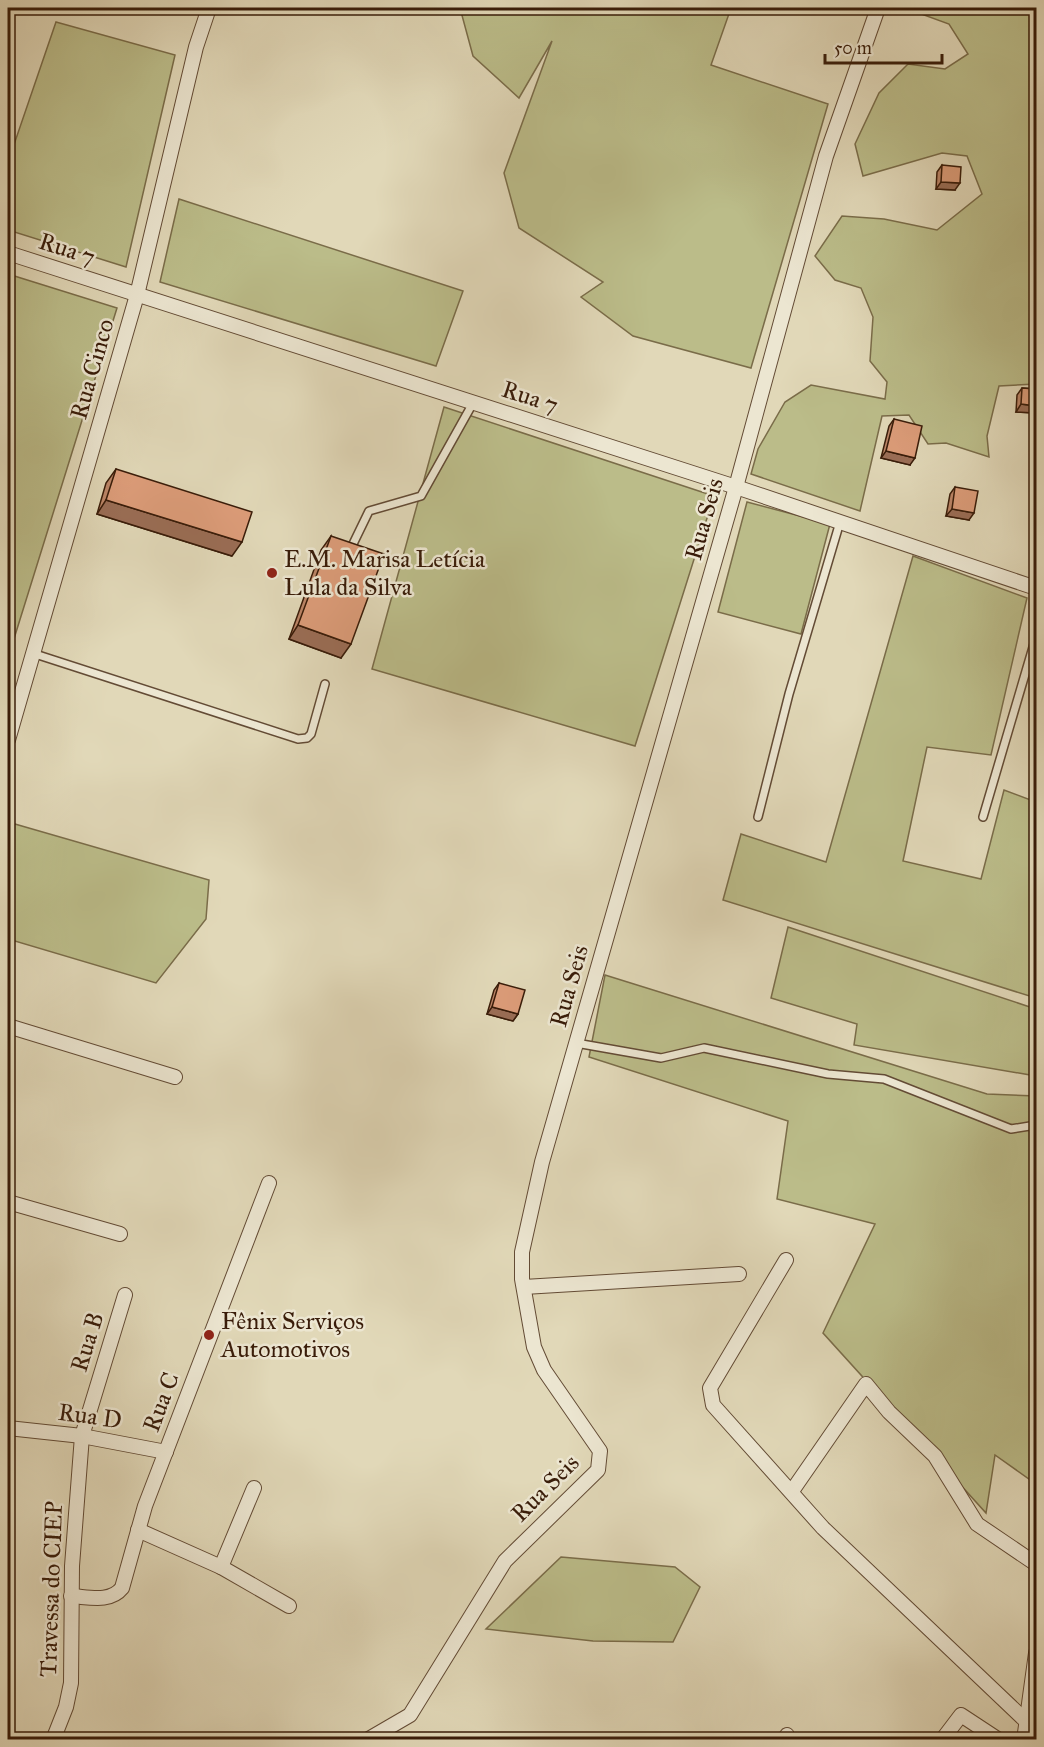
<svg xmlns="http://www.w3.org/2000/svg" width="1044" height="1747" font-family="'IM FELL Great Primer',serif">
<style>
.green{fill:#bbbc89;stroke:#7a6c49;stroke-width:1.5}
.lines{fill:none;stroke-linecap:round;stroke-linejoin:round}
.lane-casing{stroke:#634b35;stroke-width:10}
.street-casing{stroke:#634b35;stroke-width:16}
.lane{stroke:#ece6d1;stroke-width:7}
.street{stroke:#ece6d1;stroke-width:14}
.wall{fill:#bd8668;stroke:#391c09;stroke-width:1.5}
.shaded-wall{fill:#9a6d55;stroke:#391c09;stroke-width:1.5}
.building{fill:#dc9c79;stroke:#391c09;stroke-width:1.5}
.poi-dot{fill:#8f2418;stroke:#ece6d1;stroke-width:2}
.labels{text-anchor:middle;stroke-width:5;stroke-linejoin:round;paint-order:stroke}
.street-label{font-size:24px;fill:#391c09;stroke:#ece6d1}
.poi-label{font-size:24px;fill:#391c09;stroke:#ece6d1;text-anchor:start}
</style>
<rect width="100%" height="100%" fill="#e1d8b8"/>
<filter id="stains"><feTurbulence type="fractalNoise" baseFrequency=".00333" numOctaves="4"/><feColorMatrix values="0 0 0 0 .2 0 0 0 0 .09 0 0 0 0 .02 0 0 0 .5 -.17"/></filter>
<radialGradient id="worn" r=".72"><stop offset=".6" stop-color="#630" stop-opacity="0"/><stop offset="1" stop-color="#630" stop-opacity=".3"/></radialGradient>
<g class="green">
<path d="M460,8H731L711,65L828,104L751,368L633,336L581,297L603,282L519,228L504,173L552,41L519,98L473,56Z"/>
<path d="M905,8H1036V384L999,386L987,436L989,457L946,443L928,444L909,415L882,416L860,511L751,474L758,449L785,402L811,385L885,399L887,382L870,361L873,317L861,288L835,280L815,256L842,216L884,219L937,230L982,194L967,156L942,153L863,176L855,144L879,93L908,64L945,69L968,54L949,24Z"/>
<path d="M56,22L175,55L126,267L8,230V162Z"/>
<path d="M179,199L463,291L436,366L160,282Z"/>
<path d="M8,274L117,308L8,658Z"/>
<path d="M444,407L714,496L635,746L372,669Z"/>
<path d="M747,502L830,524L801,634L718,612Z"/>
<path d="M913,556L1027,598L991,755L927,747L903,861L981,879L1004,790L1036,802V998L723,900L741,834L826,862Z"/>
<path d="M8,822L209,880L206,919L156,983L8,939Z"/>
<path d="M788,927L1036,1009V1076L854,1045L857,1024L771,998Z"/>
<path d="M605,975L987,1094L1036,1096V1484L995,1455L986,1513L823,1333L875,1224L777,1199L788,1121L589,1057Z"/>
<path d="M561,1557L675,1567L700,1587L673,1642L593,1641L486,1629Z"/>
</g>
<g class="lines">
<g class="lane-casing">
<g id="lane">
<path d="M353,544L369,511L421,496L473,403"/>
<path d="M32,653L298,739L307,738L311,734L325,684"/>
<path d="M758,817L789,694L840,522"/>
<path d="M983,817L1036,637"/>
<path d="M576,1043L661,1058L704,1048L828,1074L884,1079L1011,1129L1036,1125"/>
</g>
</g>
<g class="street-casing">
<g id="street">
<path d="M8,253L736,487L1036,588"/>
<path d="M8,740L137,295L196,47L209,8"/>
<path d="M8,1026L175,1077"/>
<path d="M8,1202L120,1234"/>
<path d="M786,1260L710,1388L713,1405L823,1528L1026,1721"/>
<path d="M524,1287L739,1274"/>
<path d="M8,1428L82,1436L166,1452"/>
<path d="M792,1491L866,1384L889,1412L935,1456L977,1524L1036,1564"/>
<path d="M138,1530L221,1567L289,1606"/>
<path d="M221,1567L254,1488"/>
<path d="M71,1596C89,1597 110,1603 122,1588L145,1506L269,1183"/>
<path d="M53,1740L66,1707L71,1683L72,1566L82,1436L125,1295"/>
<path d="M367,1740L410,1715L505,1561L598,1470L600,1451L544,1370L534,1347L522,1279V1252L542,1162L736,487L826,156L878,8"/>
<path d="M784,1740L787,1735"/>
<path d="M942,1740L961,1715L999,1740"/>
<path d="M1024,1740L1036,1653"/>
</g>
</g>
<use href="#lane" class="lane"/>
<use href="#street" class="street"/>
</g>
<g class="wall">
<path d="M942,165L955,190L936,189L937,172Z"/>
<path d="M1022,388L1036,389V411L1035,413L1016,412L1017,395Z"/>
<path d="M894,419L910,465L881,458L889,426Z"/>
<path d="M116,469L232,556L97,514L106,483Z"/>
<path d="M955,487L969,520L946,516L950,494Z"/>
<path d="M1036,525V544L1032,543Z"/>
<path d="M331,536L341,658L289,639L321,550Z"/>
<path d="M499,983L518,1014L513,1021L487,1014L494,990Z"/>
</g>
<g class="shaded-wall">
<path d="M941,182L960,183L955,190L936,189Z"/>
<path d="M1021,404L1036,406V411L1035,413L1016,412Z"/>
<path d="M886,451L915,458L910,465L881,458Z"/>
<path d="M106,500L242,542L232,556L97,514Z"/>
<path d="M952,509L974,513L969,520L946,516Z"/>
<path d="M1036,536V544L1032,543Z"/>
<path d="M298,625L351,644L341,658L289,639Z"/>
<path d="M492,1007L518,1014L513,1021L487,1014Z"/>
</g>
<g class="building">
<path d="M942,165L961,167L960,183L941,182Z"/>
<path d="M1022,388L1036,389V406L1021,404Z"/>
<path d="M894,419L922,426L915,458L886,451Z"/>
<path d="M116,469L252,512L242,542L106,500Z"/>
<path d="M955,487L978,491L974,513L952,509Z"/>
<path d="M331,536L384,554L351,644L298,625Z"/>
<path d="M499,983L525,990L518,1014L492,1007Z"/>
</g>
<g class="poi-dot">
<circle cx="272" cy="573" r="6"/>
<circle cx="209" cy="1335" r="6"/>
</g>
<g class="labels">
<g class="street-label">
<text transform="translate(67 249) rotate(18)" y="8">Rua 7</text>
<text transform="translate(92 369) rotate(-74)" y="8">Rua Cinco</text>
<text transform="translate(530 397) rotate(18)" y="8">Rua 7</text>
<text transform="translate(704 519) rotate(-74)" y="8">Rua Seis</text>
<text transform="translate(569 986) rotate(-74)" y="8">Rua Seis</text>
<text transform="translate(87 1342) rotate(-73)" y="8">Rua B</text>
<text transform="translate(161 1402) rotate(-69)" y="8">Rua C</text>
<text transform="translate(90 1416) rotate(8)" y="8">Rua D</text>
<text transform="translate(545 1488) rotate(-45)" y="8">Rua Seis</text>
<text transform="translate(51 1589) rotate(-88)" y="8">Travessa do CIEP</text>
</g>
<g class="poi-label">
<text x="284" y="567">E.M. Marisa Letícia<tspan x="284" dy="28">Lula da Silva</tspan></text>
<text x="221" y="1329">Fênix Serviços<tspan x="221" dy="28">Automotivos</tspan></text>
</g>
</g>
<rect width="1044" height="1747" fill="none" stroke="#e1d8b8" stroke-width="30"/>
<rect x="9" y="9" width="1026" height="1729" fill="none" stroke="#391c09" stroke-width="3"/>
<rect x="15" y="15" width="1014" height="1717" fill="none" stroke="#391c09" stroke-width="1.5"/>
<path d="M825 54v9h117v-9" fill="none" stroke="#391c09" stroke-width="3"/>
<text x="834" y="54" font-size="18" fill="#391c09" stroke="#ece6d1" stroke-width="4.5" paint-order="stroke">50 m</text>
<rect width="100%" height="100%" filter="url(#stains)"/>
<rect width="100%" height="100%" fill="url(#worn)"/>
</svg>
